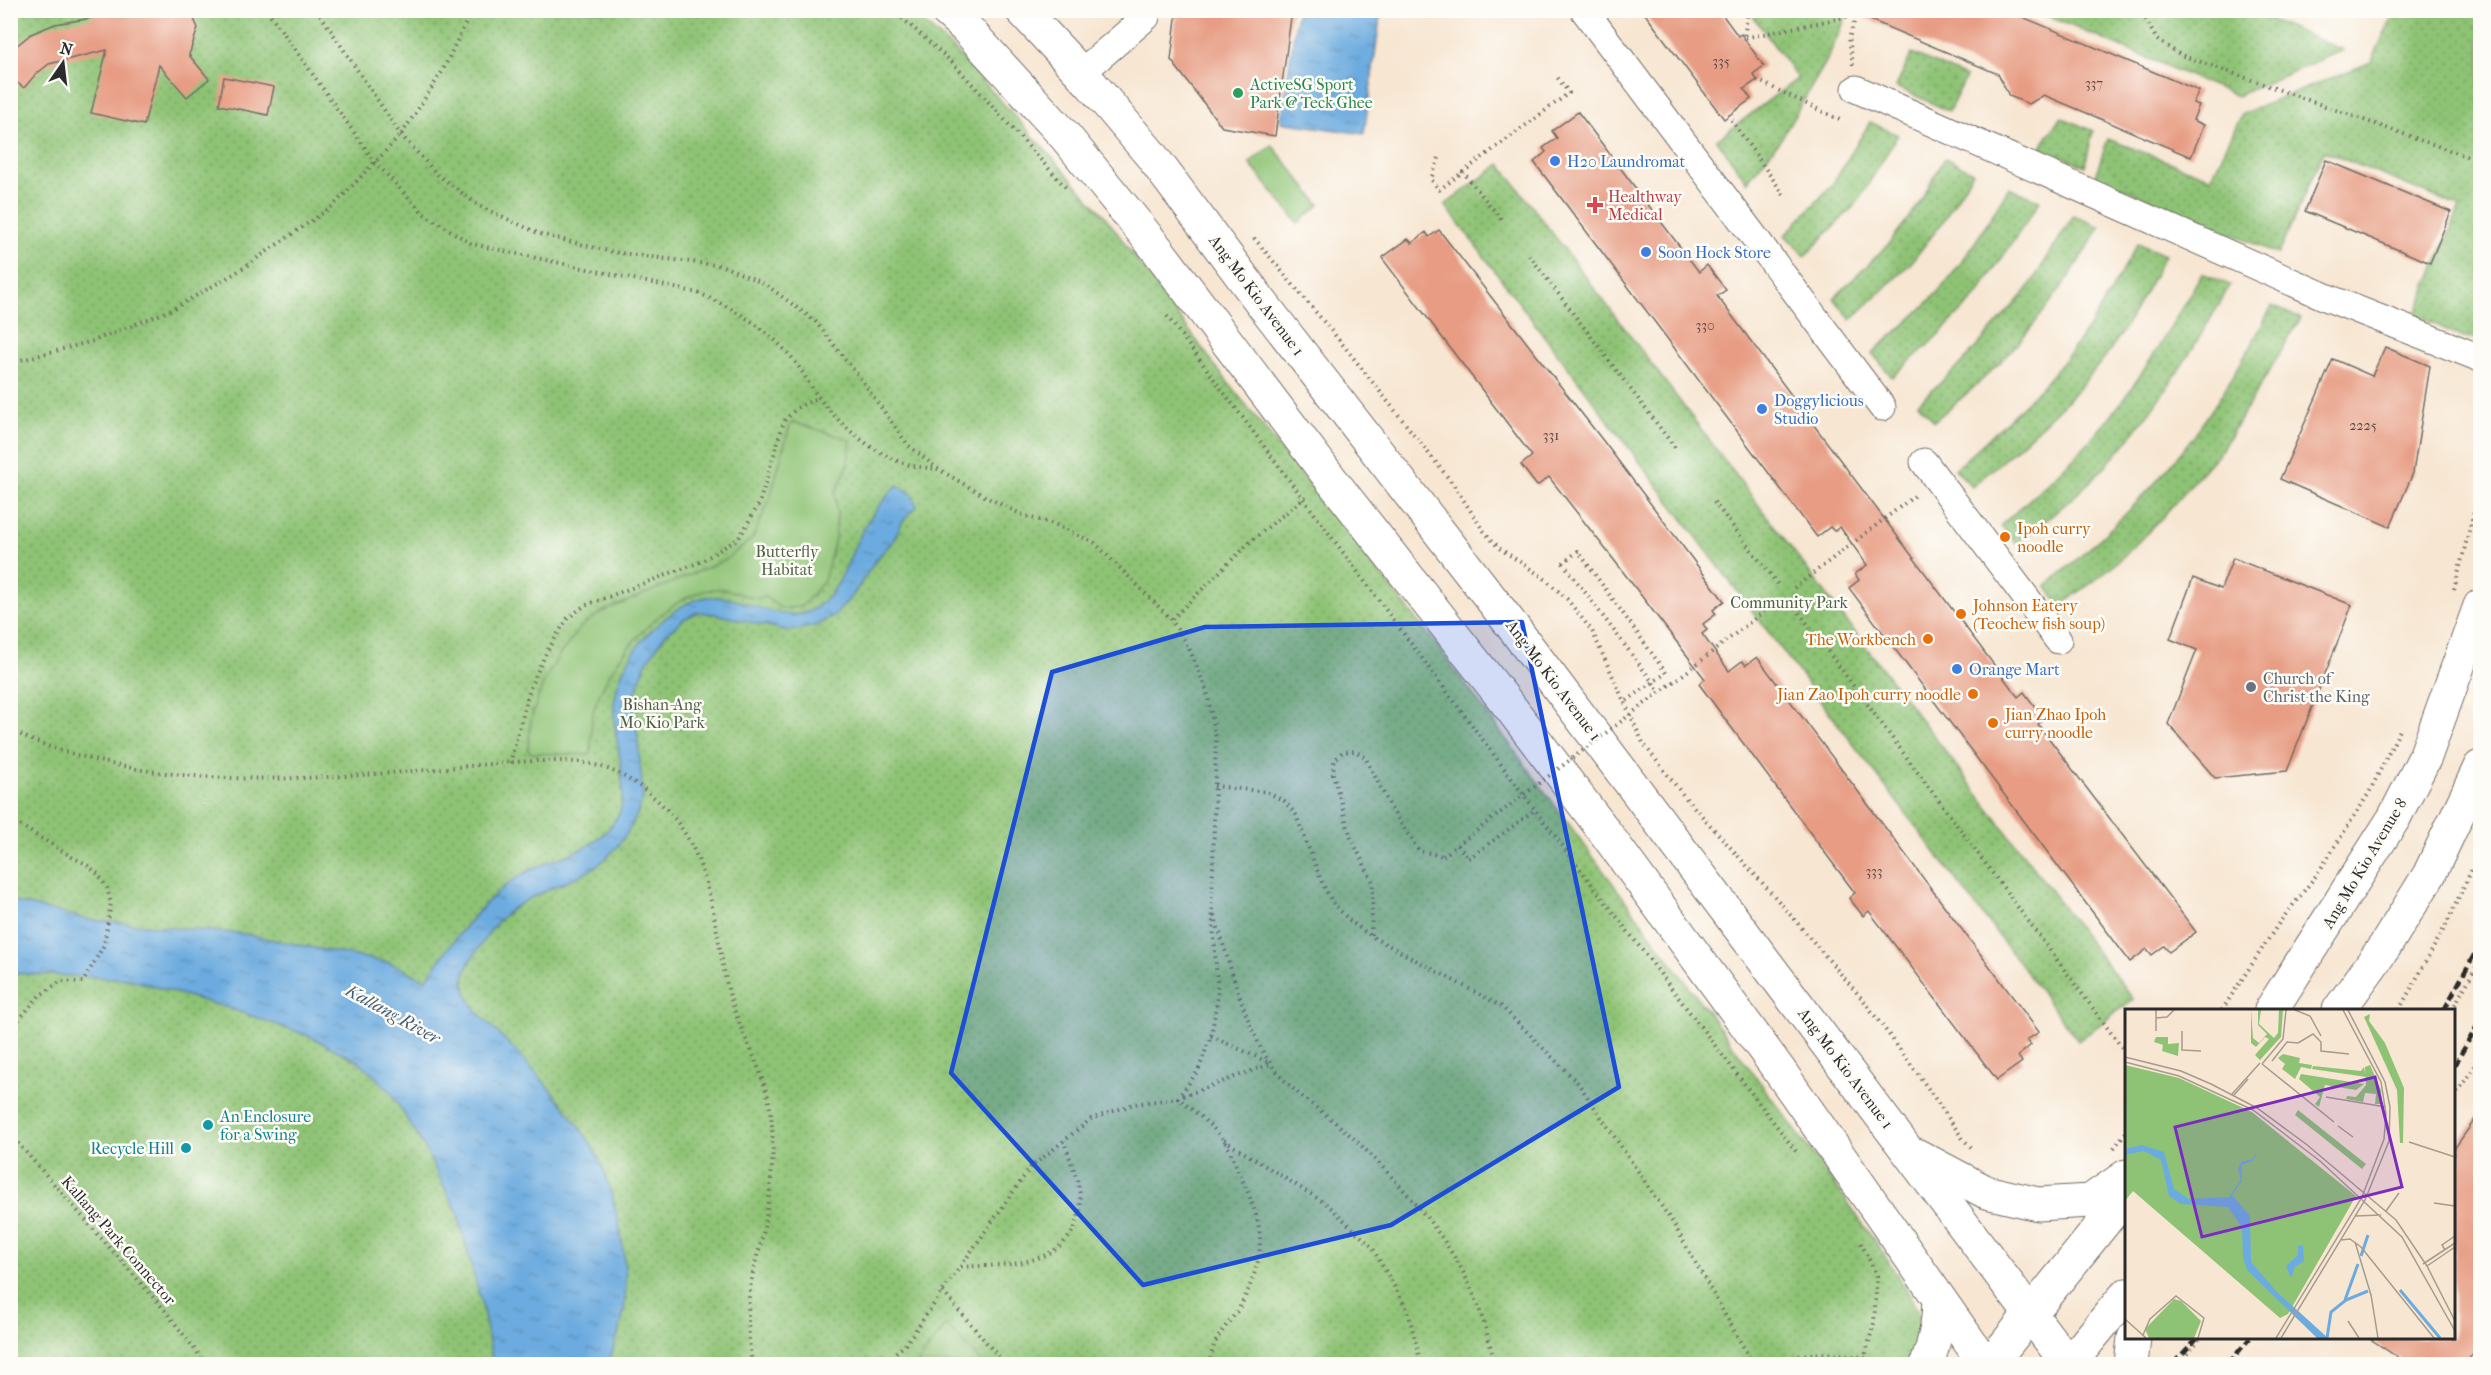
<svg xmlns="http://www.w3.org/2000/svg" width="2491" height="1375" font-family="'IM FELL French Canon',serif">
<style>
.grass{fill:url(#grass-dots);stroke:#5c7750;stroke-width:1.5}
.garden{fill:#8ec375;stroke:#5c7750;stroke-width:1.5}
.water{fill:url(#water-ripples);stroke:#4c6b85;stroke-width:1.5}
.building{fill:#e79c83}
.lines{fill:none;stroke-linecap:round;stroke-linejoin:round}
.minor-casing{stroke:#726c65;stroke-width:29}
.major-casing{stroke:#726c65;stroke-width:35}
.path{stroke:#726c65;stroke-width:4;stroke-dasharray:1.5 4.5;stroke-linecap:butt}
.minor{stroke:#fff;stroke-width:27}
.major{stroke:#fff;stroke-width:33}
.rail{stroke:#2b2b2b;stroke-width:4.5;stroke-dasharray:9 4.5;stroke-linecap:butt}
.path-bridge{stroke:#726c65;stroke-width:4;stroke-dasharray:1.5 4.5;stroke-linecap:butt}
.marked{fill:#1d4ed8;fill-opacity:0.2;stroke:#1d4ed8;stroke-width:4.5;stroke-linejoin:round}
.leisure-dot{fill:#2e9e5b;stroke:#fdfcf7;stroke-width:2}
.shop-dot{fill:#3f7fe0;stroke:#fdfcf7;stroke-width:2}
.health-dot{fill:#e0444e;stroke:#fdfcf7;stroke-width:2}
.food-dot{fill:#e8710a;stroke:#fdfcf7;stroke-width:2}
.worship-dot{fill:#6b7280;stroke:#fdfcf7;stroke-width:2}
.culture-dot{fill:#0f9aa8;stroke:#fdfcf7;stroke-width:2}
.labels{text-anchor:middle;stroke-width:5;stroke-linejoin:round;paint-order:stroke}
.number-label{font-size:14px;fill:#5a4741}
.leisure-label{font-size:16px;fill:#27864d;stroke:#fdfcf7;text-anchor:start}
.shop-label{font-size:16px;fill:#366cbe;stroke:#fdfcf7;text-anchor:start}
.health-label{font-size:16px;fill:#be3a42;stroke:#fdfcf7;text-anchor:start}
.street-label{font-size:16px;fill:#2b2b2b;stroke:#fdfcf7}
.food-label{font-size:16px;fill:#c56008;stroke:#fdfcf7;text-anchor:start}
.park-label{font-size:16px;fill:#4e6045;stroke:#fdfcf7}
.worship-label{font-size:16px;fill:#5b616d;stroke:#fdfcf7;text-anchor:start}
.culture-label{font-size:16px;fill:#0d838f;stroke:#fdfcf7;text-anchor:start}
.water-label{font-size:18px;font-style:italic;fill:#455e73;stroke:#fdfcf7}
.inset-river{fill:none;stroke:#6cabdf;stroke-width:3}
.inset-road{fill:none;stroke:#a59b8f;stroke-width:1.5}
.view{fill:#7b2cbf;fill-opacity:0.15;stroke:#7b2cbf;stroke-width:3}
.inset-edge{fill:none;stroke:#2b2b2b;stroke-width:3}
</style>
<defs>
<pattern id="grass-dots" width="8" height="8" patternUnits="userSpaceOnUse" patternTransform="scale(1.5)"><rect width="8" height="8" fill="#8ec375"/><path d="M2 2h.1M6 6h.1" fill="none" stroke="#749f60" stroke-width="1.8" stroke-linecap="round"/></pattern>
<pattern id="water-ripples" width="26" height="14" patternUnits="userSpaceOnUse" patternTransform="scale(1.5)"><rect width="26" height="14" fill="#6cabdf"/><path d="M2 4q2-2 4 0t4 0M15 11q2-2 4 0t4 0" fill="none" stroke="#598bb5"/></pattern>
</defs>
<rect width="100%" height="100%" fill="#fdfcf7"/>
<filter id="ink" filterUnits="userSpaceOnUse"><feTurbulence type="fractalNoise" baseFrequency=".0167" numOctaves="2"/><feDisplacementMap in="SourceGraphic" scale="12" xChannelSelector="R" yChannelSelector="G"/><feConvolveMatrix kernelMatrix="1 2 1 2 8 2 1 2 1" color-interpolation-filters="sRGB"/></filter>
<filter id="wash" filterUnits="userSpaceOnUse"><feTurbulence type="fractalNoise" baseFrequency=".008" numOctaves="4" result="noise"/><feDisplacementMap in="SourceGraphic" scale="24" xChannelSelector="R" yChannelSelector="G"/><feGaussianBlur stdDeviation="1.35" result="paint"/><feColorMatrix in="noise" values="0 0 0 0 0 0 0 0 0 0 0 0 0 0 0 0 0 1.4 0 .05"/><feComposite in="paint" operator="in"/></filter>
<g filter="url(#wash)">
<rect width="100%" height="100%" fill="#f7e6d2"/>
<g class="grass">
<path d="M10,11H910L955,50L1104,215L1219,371L1431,638L1808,1147L1877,1244L1910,1295L1929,1338L1919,1364H11Z"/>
<path d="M1749,11H1849L1826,62L1781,139L1747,182L1717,140L1798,78Z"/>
<path d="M2036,11H2250L2343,50L2237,96Z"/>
<path d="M2395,11H2480V337L2464,338L2415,315L2460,207L2324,151L2278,254L2095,176L2108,139L2211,178L2242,114L2371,62Z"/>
<path d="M1912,53L1966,77L1949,111L1896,87Z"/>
<path d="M2061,117L2093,131L2085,166L2040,148Z"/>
<path d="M1870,122L1898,135L1857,203L1805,256L1785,235L1832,185Z"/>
<path d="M1945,158L1973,172L1942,223L1910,264L1851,320L1834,298L1887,246L1917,207Z"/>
<path d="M1500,164L2133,999L2078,1041L1445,205Z"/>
<path d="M2009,187L2040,201L1976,297L1928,345L1892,377L1872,353C1900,329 1929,305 1951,276C1973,248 1991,218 2009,187Z"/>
<path d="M2074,215L2100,227C2068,281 2030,336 1983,379C1967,394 1951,407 1934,421L1918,403L1962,363L2027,290Z"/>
<path d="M2138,243L2165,255C2146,290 2128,327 2104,358C2066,407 2018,447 1972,487L1955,469C2000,428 2046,387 2082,337C2103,307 2120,275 2138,243Z"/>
<path d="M2202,273L2230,285C2193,351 2151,418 2099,473C2073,499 2045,522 2016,544L2001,525C2037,493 2074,461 2105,423C2143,377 2172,325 2202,273Z"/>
<path d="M2272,306L2301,318L2222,449L2158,522L2123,557L2092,583L2060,605L2046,586C2089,550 2132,511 2168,468C2210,419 2243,362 2272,306Z"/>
</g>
<g class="garden">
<path d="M1272,145L1320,205L1298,223L1249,163Z"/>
<path d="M793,422L851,440L847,468L835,493L837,516L834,544L824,581L802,606L782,609L764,596L758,599C742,596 730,587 713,589C663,596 607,663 594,709C589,724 593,740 590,755L531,753L528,750L531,719L543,684L560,654L582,626L602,612L725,560L752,539L769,502L790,425Z"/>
<path d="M946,1325L984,1364H917Z"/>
</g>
<g class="water">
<path d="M1297,11H1381L1364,134L1281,122Z"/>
<path d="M897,485L911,493L917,506L903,521L893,541L876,560L853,595L836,614L815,626L789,631L715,614L698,612L684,619L665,635L646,663L634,697L643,796C637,823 616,854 592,869C564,885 533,893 507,913C495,922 486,936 479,948C472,958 464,968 464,981C466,1009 496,1029 514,1049C540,1077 568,1108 589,1141C616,1184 633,1271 622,1321C618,1336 613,1350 608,1364H493L483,1309L457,1212L423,1145L390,1091L358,1061L309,1036L231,1009L129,979L11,973V901L90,920L244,934L390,963L426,980C449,945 486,895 523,874C557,854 594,856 618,816C624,804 623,789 622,776C621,753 612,727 614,704C617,674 634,646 656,626C670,614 687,600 707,597C739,593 783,627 812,610C843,592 847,558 864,528C873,513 885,498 897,485Z"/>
</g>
<g id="blocks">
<g class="building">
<path d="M139,10H190L198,28L189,55L209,79L187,97L159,65L144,125L91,113L107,50L49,64L35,75L24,88L10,77V51L31,34L55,24L92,18V12L130,17Z"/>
<path d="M1177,10H1292L1275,136L1222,127L1171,60Z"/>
<path d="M1642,10H1719L1738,36L1741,34L1764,66L1753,74L1757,80L1744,89L1751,99L1724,119Z"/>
<path d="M1847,10H2006L2199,91L2193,103L2199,105L2193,120L2204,125L2191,157L2044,95L2029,104L2009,96L1998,74Z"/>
<path d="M224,77L274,87L268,115L219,105Z"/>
<path d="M1578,112L1699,272L1707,265L1726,290L1717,296L2018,697L2024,692L2044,719L2038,724L2196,932L2169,952L2164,946L2152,955L2147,949L2130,962L1849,588L1859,580L1855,574L1867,565L1840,527L1834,531L1830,527L1817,537L1534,162L1546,152L1543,148L1557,138L1552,131Z"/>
<path d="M2326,160L2451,212L2430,263L2305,211Z"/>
<path d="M1439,230L1604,442L1724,601L1713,610L1716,614L1703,624L1707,630L1702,634L1729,671L1742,661L1746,665L1757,657L2039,1032L2027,1040L2031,1045L2018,1056L2022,1062L1997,1080L1869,911L1863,916L1849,898L1855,893L1699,684L1705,679L1614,560L1549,477L1537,486L1521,465L1532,456L1382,258L1408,239L1412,243L1426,232L1429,237Z"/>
<path d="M2385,347L2430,366L2413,473L2390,527L2280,479L2333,359L2372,376Z"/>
<path d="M2233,558L2352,605L2287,771L2215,778L2168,724L2197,650L2170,639L2193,578L2221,589Z"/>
<path d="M2481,1111V1342L2465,1365H2409L2369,1338H2454V1149Z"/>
</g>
</g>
</g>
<g filter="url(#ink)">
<use href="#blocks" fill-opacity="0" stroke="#726c65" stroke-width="1.5"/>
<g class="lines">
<g class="minor-casing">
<g id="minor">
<path d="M1584,10L1882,407"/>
<path d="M1081,73L1146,17L1147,10"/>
<path d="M1856,89L2328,298L2480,358"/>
<path d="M1924,462L2058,640"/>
</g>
</g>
<g class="major-casing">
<g id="major">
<path d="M946,10L966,28L1065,136L1157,249L1330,478L1510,707L1602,828L1779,1070L1985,1364"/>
<path d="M1022,10L1092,85L1151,155L1261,302L1513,627L2068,1364"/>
<path d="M2271,1010L2394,818L2425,757L2480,606"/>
<path d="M2339,1010L2385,946L2429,875L2480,767"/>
<path d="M1916,1155L1986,1192L2038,1204L2090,1201L2126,1176"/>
<path d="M1927,1364C1935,1342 1939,1323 1939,1299"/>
<path d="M1990,1364L2126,1195"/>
<path d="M2069,1364L2126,1295"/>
<path d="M2131,1364L2134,1338"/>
</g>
</g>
<g class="path">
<path d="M267,10L375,162L424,214L472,244L698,293C734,308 767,328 792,358C802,370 809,384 818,397C841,426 873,454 909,465C918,467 928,468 937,469"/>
<path d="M317,10L401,135L438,175L479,206L540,234L612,252L723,266L765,284L815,321L858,375L908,445L938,469L990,499L1025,516L1054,524L1095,543L1171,619L1189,648L1207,691L1216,739L1212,908L1218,996L1211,1036L1198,1071L1178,1098C1193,1111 1210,1123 1222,1138C1230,1148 1235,1164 1240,1175C1264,1226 1268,1249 1243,1301C1231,1325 1212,1334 1210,1364"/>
<path d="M893,10L953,63L1068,190"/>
<path d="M1748,10L1744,38L1856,15"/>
<path d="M2138,10L2144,16L2157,40L2181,55L2480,161"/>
<path d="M10,20L20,10"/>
<path d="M1853,65L1849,38L1858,10"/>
<path d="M1757,80L1842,121"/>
<path d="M1728,115L1786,198"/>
<path d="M1439,158L1431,179L1439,190L1463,172"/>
<path d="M1501,219L1463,172L1569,93L1557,77"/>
<path d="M1254,238L1344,346L1453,484L1483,530L1499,548L1544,578L1567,599L1592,631L1643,743L1684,796L1775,897L1864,1001L1918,1074L1963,1139L1973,1149"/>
<path d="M1529,255L1676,449"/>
<path d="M1167,316L1535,810L1798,1154"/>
<path d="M10,363L93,341L171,310L237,272L333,206L401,135L442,72L472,10"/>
<path d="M1714,502L1779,586"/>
<path d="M1563,563L1578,551L1666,673L1625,702"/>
<path d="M1794,588L1917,494"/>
<path d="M2454,590L2480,488"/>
<path d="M1792,603L2126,1053"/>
<path d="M1172,619L1252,540L1308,495"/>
<path d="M1697,664L1777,601"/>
<path d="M10,729C37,745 69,753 99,761C202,787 321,779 426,770C475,766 527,758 577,762C613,765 645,786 669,812C713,861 714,930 728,989C738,1030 764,1069 770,1108C776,1146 771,1190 764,1228C761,1246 754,1264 751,1283C746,1310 748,1338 752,1364"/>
<path d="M510,763L530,688L546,653L567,619L584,606L700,562L739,538L759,504L784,421L797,408L818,397"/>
<path d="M1214,786L1267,792L1284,801L1296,815L1321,880L1332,902L1350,921L1371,936L1501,1006L1578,1083L1673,1223L1753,1364"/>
<path d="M10,819L72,857L86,864L98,874L107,888L111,903L104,945L83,982L61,981L39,996L10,1030"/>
<path d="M1458,845L1468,859L1535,810"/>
<path d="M1214,916C1229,958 1245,1029 1271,1064C1290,1091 1317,1107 1342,1128C1385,1166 1444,1230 1468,1282C1481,1308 1488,1337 1495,1364"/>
<path d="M1371,935L1373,882L1351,838L1333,774L1334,761L1342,752L1355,751L1365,757L1392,810L1419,851L1443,856"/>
<path d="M2222,1010L2279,923L2318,873L2339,840L2369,793L2401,728"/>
<path d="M2399,1010L2446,925L2480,852"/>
<path d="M2452,1010L2480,960"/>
<path d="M1211,1036L1270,1063"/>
<path d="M2454,1097L2480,1059"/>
<path d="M10,1134L167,1313L206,1364"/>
<path d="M1224,1140L1328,1205L1372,1247L1408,1311L1421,1364"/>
<path d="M2114,1148L2126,1132"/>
<path d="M1861,1243L1877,1276L1874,1323L1863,1364"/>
<path d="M961,1267C1000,1264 1045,1269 1071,1234C1078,1223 1082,1207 1080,1194C1078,1177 1069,1158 1064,1141"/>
<path d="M943,1292L1005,1364"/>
<path d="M882,1364L905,1345L1030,1168L1091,1119L1134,1104L1178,1098L1270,1064"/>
<path d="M1770,1364C1806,1351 1828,1351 1866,1358"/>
<path d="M2180,1364L2200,1338"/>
</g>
<use href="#minor" class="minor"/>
<use href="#major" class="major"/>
<g class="rail">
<path d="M2444,1010L2480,944"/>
<path d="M2454,1066L2480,1021"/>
<path d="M2173,1364L2197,1338"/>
<path d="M2228,1364L2250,1338"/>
</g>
<g class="path-bridge">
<path d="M1563,563L1660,692"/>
<path d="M1443,856L1697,664"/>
</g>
</g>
</g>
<path class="marked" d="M1522,622L1619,1087L1391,1225L1143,1285L951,1073L1052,672L1205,627Z"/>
<circle class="leisure-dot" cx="1238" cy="93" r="6"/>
<g class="shop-dot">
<circle cx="1555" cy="161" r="6"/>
<circle cx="1646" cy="252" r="6"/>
<circle cx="1762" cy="409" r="6"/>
<circle cx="1957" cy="669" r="6"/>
</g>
<path class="health-dot" d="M1592 196h6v6h6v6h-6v6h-6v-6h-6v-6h6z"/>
<g class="food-dot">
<circle cx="2005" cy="537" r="6"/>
<circle cx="1961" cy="614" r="6"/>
<circle cx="1928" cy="639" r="6"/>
<circle cx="1973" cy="694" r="6"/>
<circle cx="1993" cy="723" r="6"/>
</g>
<circle class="worship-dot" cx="2251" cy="687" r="6"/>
<g class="culture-dot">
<circle cx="208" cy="1125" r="6"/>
<circle cx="186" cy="1148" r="6"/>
</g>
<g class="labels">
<g class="number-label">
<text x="1721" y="66">335</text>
<text x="2094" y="88">337</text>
<text x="1705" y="330">330</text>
<text x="2363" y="430">2225</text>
<text x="1551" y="440">331</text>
<text x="1874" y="876">333</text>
</g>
<g class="leisure-label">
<text x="1250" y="90">ActiveSG Sport<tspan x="1250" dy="18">Park @ Teck Ghee</tspan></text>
</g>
<g class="shop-label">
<text x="1567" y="167">H20 Laundromat</text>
<text x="1658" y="258">Soon Hock Store</text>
<text x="1774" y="406">Doggylicious<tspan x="1774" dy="18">Studio</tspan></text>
<text x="1969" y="675">Orange Mart</text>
</g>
<g class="health-label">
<text x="1608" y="202">Healthway<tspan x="1608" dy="18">Medical</tspan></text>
</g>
<g class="street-label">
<text transform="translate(1257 295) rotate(53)" y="6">Ang Mo Kio Avenue 1</text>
<text transform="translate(1554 680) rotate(53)" y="6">Ang Mo Kio Avenue 1</text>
<text transform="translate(2364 863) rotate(-59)" y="6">Ang Mo Kio Avenue 8</text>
<text transform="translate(1846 1068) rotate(53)" y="6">Ang Mo Kio Avenue 1</text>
<text transform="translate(119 1240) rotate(49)" y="6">Kallang Park Connector</text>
</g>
<g class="food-label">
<text x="2017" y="534">Ipoh curry<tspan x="2017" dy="18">noodle</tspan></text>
<text x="1973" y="611">Johnson Eatery<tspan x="1973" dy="18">(Teochew fish soup)</tspan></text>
<text x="1916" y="645" text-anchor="end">The Workbench</text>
<text x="1961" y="700" text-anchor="end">Jian Zao Ipoh curry noodle</text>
<text x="2005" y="720">Jian Zhao Ipoh<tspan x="2005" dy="18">curry noodle</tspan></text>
</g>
<g class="park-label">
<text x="787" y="557">Butterfly<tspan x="787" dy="18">Habitat</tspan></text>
<text x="1789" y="608">Community Park</text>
<text x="662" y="710">Bishan-Ang<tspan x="662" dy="18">Mo Kio Park</tspan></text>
</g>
<g class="worship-label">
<text x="2263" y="684">Church of<tspan x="2263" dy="18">Christ the King</tspan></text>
</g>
<g class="culture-label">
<text x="220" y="1122">An Enclosure<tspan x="220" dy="18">for a Swing</tspan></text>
<text x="174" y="1154" text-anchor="end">Recycle Hill</text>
</g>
<g class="water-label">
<text transform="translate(393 1014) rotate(29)" y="6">Kallang River</text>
</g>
</g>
<g transform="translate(2125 1009)">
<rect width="330" height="330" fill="#f7e6d2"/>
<path d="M126,1L128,29L134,34L142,25L133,16V1H136L134,15L149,29L153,24L154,1H158L156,28L135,51L130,46L144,30L140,28L131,38L126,34ZM245,5L244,12L260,34L279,79L278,134H275L272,81L239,8ZM31,28H43V35L54,34L53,47L37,42L38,36L29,33ZM158,45L175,49L174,54L187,56L186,60L176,58L170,70L157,60L160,55L153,49ZM0,56L54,69L127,103L231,187L163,305L155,309L8,182L0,192ZM245,56L256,81L257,95H250L251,85L240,84L238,93L221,90L222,87L231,88L241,76L240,58ZM188,57L236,62L239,58L241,68L187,60ZM176,65L239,75L231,81L200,76L194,98L190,95L195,88L174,70ZM173,101L241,155L237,160L170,106ZM49,290L56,292L76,312L69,329H24L20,320Z" fill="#8ec375"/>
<path d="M152,205L171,222L172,233L168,236L145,215ZM40,305H61V329H41Z" fill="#8ec375"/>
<path d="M17,136L39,143L49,180L64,190L104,188L116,171L113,160L115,155L118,152L127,151L133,140L128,152L116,156L117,172L107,186L125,207L126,253L152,283L203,329H192L122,261L118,249L117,219L103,198L56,195L44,187L36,151L19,142L0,146V140ZM178,236L179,252L170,258L166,269L161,257L173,246V237Z" fill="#6cabdf"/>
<path class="inset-river" d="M236,247L243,226M275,281L315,329M220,291L233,255M202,329L206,303L221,291L243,282"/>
<path class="inset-road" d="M31,1V22M170,1L185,7L196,27M31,9L42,8L49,1M57,22V41L76,42M173,34L188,25L196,33V42L224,45M0,48L56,62L86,75L132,99L181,135L271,211L302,257L330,312M147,52L162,33L173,34M0,53L54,67L128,101L195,152L277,228L330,322M137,55L209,113M137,55L158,30L161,1M107,85L135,54M109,86L123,70M201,88L261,98M213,117L228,128M284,133L330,148M309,194L330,197M261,202L274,184M230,207L256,206M216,231L225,230L236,238L309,329M230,233L246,286L253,329M320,241L317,236L330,227M298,255L330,234M302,257L330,238M0,310L21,329M223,312L234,329M18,326L25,310L51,287L79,309L73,329M151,329L237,188L259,130L261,105L256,73L218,1M156,329L240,191L264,132L265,98L260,73L223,1"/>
<path class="view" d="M250,68L277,178L77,228L50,118Z"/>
<rect width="330" height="330" class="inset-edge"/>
</g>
<rect width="2491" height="1375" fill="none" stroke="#fdfcf7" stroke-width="36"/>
<g transform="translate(63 63) rotate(14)" stroke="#fdfcf7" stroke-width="4.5" paint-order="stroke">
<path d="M0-4.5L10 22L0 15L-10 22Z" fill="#2b2b2b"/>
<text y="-9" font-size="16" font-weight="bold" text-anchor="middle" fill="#2b2b2b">N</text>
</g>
</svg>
